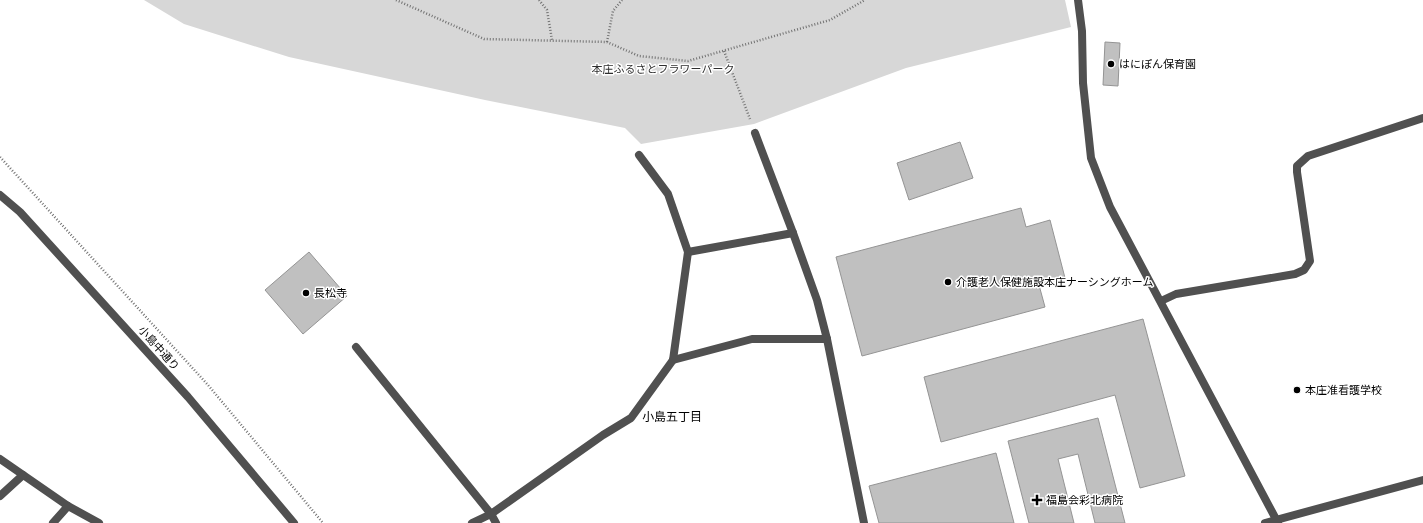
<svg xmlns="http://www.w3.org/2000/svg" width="1423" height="523" font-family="'Open Sans','Noto Sans JP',sans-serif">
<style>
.green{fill:#d7d7d7}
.building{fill:#c0c0c0;stroke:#949494}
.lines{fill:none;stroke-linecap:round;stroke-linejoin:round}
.path{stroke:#727272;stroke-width:2.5;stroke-dasharray:1 2;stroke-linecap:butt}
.service{stroke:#505050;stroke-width:8}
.minor{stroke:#505050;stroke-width:8}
.tertiary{stroke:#505050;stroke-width:8}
.poi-dot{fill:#000;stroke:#fff;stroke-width:1.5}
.labels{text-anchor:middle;stroke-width:3;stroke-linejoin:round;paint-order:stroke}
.poi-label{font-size:11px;fill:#000;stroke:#fff;text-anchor:start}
.park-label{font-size:11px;fill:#2e2e2e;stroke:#fff}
.street-label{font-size:11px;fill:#000;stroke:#fff}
.neighbourhood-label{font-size:12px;fill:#000;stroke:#fff}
</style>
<rect width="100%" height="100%" fill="#fff"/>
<path class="green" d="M144,0H1065L1071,27L906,68L754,124L641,144L625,128L485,100L289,57L184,24Z"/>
<g class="building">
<path d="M1105,42L1120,43L1118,86L1103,85Z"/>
<path d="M960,142L973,178L909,200L897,163Z"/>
<path d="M1021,208L1026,227L1050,220L1065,278L1039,285L1045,307L862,356L836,257Z"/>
<path d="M309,252L347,296L303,334L265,290Z"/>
<path d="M1143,319L1185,476L1140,488L1115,395L941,442L924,377Z"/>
<path d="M1098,418L1125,523H1095L1078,454L1058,459L1074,523H1029L1008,441Z"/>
<path d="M996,453L1014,523H879L869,486Z"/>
</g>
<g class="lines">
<g class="path">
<path d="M396,0L484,39L607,42L639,56L688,61L830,20L865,0"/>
<path d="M539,0L547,10L552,40"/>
<path d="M607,42L613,11L622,0"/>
<path d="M724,51L750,119"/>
<path d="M0,157L208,385L323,523"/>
</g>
<g class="service">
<path d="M1161,301L1176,294L1295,274L1304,270L1310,261L1297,172V166L1308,156L1423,118"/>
<path d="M356,347L491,514"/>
</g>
<g class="minor">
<path d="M1078,0L1082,31L1083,83L1091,158L1110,207L1278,523"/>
<path d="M755,133L793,233L817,300L827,339L864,523"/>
<path d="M688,252L793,233"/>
<path d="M673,360L752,339H827"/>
<path d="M0,459L68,506L99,523"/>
<path d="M0,496L23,475"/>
<path d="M491,514L496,523"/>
<path d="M53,523L68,506"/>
<path d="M472,523L491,514L603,435L631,418L673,360L688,252L668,194L639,155"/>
<path d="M1265,523L1423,480"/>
</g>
<path class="tertiary" d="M0,195L20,212L188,397L294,523"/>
</g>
<g class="poi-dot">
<circle cx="1111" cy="64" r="4"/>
<circle cx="948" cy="282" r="4"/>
<circle cx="306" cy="293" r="4"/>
<circle cx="1297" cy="390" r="4"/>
<path d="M1035 494h4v4h4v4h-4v4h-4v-4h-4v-4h4z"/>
</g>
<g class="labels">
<g class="poi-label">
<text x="1119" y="68">はにぽん保育園</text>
<text x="956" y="286">介護老人保健施設本庄ナーシングホーム</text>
<text x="314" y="297">長松寺</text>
<text x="1305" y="394">本庄准看護学校</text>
<text x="1046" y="504">福島会彩北病院</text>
</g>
<g class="park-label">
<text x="663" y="73">本庄ふるさとフラワーパーク</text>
</g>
<g class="street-label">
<text transform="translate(159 348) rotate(48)" y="4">小島中通り</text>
</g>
<g class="neighbourhood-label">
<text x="672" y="421">小島五丁目</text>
</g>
</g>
</svg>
